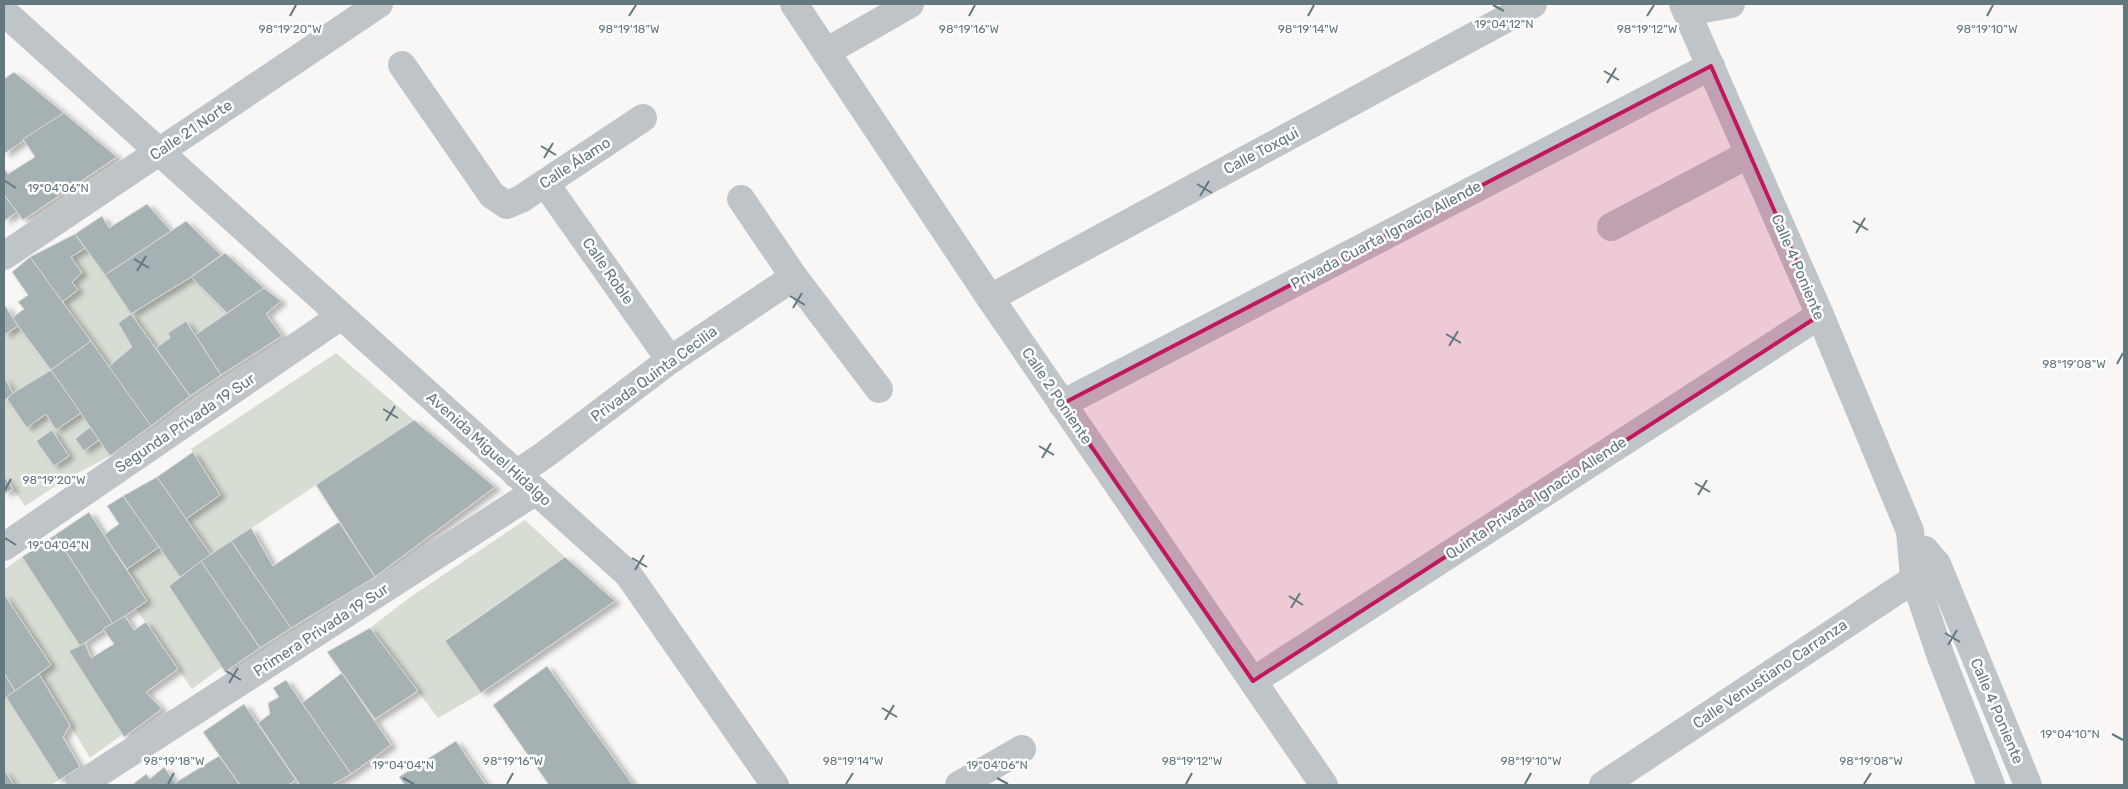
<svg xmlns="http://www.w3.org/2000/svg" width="2128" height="789" font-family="Rubik,sans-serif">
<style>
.green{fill:#d8ddd4;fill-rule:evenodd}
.building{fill:#a6b1b4;stroke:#d9d9d7;filter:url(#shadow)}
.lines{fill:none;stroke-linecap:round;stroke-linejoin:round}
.minor{stroke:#bec4c7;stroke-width:28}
.marked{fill:#c2185b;fill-opacity:0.2;stroke:#c2185b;stroke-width:4;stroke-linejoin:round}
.ticks{fill:none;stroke:#63787f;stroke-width:2}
.labels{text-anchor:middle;stroke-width:5;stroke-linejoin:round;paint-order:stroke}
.street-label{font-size:15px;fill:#63787f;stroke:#fff}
.ticks-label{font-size:12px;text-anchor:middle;fill:#63787f;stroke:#fff;stroke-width:5;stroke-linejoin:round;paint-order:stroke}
</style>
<defs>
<filter id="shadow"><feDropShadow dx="5.5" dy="3" stdDeviation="2.5" flood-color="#0004"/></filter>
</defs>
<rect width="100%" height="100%" fill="#f8f7f5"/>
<g class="green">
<path d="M85,248L105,275L131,314L191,277L227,313L195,335L186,321L168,333L170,338L156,348L131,315L118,323L132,347L108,367L62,302L72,282L82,273L71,257Z"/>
<path d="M18,326L51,370L13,393L4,377V335Z"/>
<path d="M336,353L414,420L211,555L186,519L220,495L191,449Z"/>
<path d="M7,399L27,427L46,414L56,430L81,413L90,427L75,439L84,451L99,440L110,456L65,480L25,506L4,476V401ZM52,430L69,456L54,466L36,440Z"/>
<path d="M525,520L565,557L445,640L481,693L438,718L370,628L409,598Z"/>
<path d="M159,547L180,577L169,586L222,667L192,689L136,609L147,601L127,569Z"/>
<path d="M22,557L80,646L123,734L90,758L39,674L51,665L4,594V570Z"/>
<path d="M6,697L59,780L51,785H14L4,770V699Z"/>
</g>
<g class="building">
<path d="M14,72L64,113L4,154V79Z"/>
<path d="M64,113L117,157L23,220L4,195V168L8,174L35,157L23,139Z"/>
<path d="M4,195L17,212L4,221Z"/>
<path d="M147,204L171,231L105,275L75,234L102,216L109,228Z"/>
<path d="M186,221L221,255L191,277L131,314L105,275Z"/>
<path d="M75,234L85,248L71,257L82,273L72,282L78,290L62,302L30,257Z"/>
<path d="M225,253L264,288L227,313L191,277Z"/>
<path d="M30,257L91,341L51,370L12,318L24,309L18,302L28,295L12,272Z"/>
<path d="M264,288L281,301L266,314L282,336L221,375L195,335Z"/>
<path d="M4,304L18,326L4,335Z"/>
<path d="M131,314L190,396L151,426L108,367L132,347L118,323Z"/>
<path d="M186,321L221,375L190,396L156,348L170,338L168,333Z"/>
<path d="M91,341L151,426L110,456L51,370Z"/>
<path d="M51,370L81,413L56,430L46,414L27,428L7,399L13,393Z"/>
<path d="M4,377L13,393L4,401Z"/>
<path d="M414,420L495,487L375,577L316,485Z"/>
<path d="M90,427L99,440L84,451L75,439Z"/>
<path d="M52,430L69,456L54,466L36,441Z"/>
<path d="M193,452L220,495L186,519L157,477Z"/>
<path d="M4,476L13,489L4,494Z"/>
<path d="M157,477L211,555L180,577L123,496Z"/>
<path d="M123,496L159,547L127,569L104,535L119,524L107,506Z"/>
<path d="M89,512L147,601L113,624L55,535Z"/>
<path d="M339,522L375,577L291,628L231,541L251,528L273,566Z"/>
<path d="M55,535L113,624L80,646L22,557Z"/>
<path d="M231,541L291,628L260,648L201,561Z"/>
<path d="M565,557L615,601L481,693L445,641Z"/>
<path d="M201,561L260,648L225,672L169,586Z"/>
<path d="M4,594L51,665L15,691L4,673Z"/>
<path d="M125,616L134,630L146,622L178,669L146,692L162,709L124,737L69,651L85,643L91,658L114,644L103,629Z"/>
<path d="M370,628L418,691L375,719L327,652Z"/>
<path d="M547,666L633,785H549L493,705Z"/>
<path d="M4,673L15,691L4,699Z"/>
<path d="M342,673L391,745L351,774L302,703Z"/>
<path d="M39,674L70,725L63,737L80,767L59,780L6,697Z"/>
<path d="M286,680L351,774L332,785H300L258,723L270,714L268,703L279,697L273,688Z"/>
<path d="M244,704L296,780L288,785H240L203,732Z"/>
<path d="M456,741L486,785H405L399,777Z"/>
<path d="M219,756L240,785H177L175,783Z"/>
<path d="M164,767L177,785H132L146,774L150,779Z"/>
<path d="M4,770L14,785H4Z"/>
</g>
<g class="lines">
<g class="minor">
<path d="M794,4L990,298L1324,785"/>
<path d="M1683,4L1820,315L1910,531L1914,577L1941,657L1991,785"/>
<path d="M4,12L628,574L775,785"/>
<path d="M1687,12L1731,4"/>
<path d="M826,52L910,4"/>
<path d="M402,65L492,195L507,205L521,199L643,118"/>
<path d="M545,183L670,360"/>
<path d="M741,199L794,277L879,389"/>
<path d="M1611,227L1749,154"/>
<path d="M4,256L379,4"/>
<path d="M990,298L1533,4"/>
<path d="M1062,404L1711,66"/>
<path d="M516,474L543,456L670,360L794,277"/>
<path d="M4,547L341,316"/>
<path d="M1925,550L1937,564L2028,785"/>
<path d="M1253,681L1820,315"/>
<path d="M80,785L536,491"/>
<path d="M959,785L1022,749"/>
<path d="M1603,785L1937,564"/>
</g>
</g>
<path class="marked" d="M1711,66L1820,315L1253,681L1062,404Z"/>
<path class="ticks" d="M1493,5L1504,11M290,16L296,5M629,16L636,5M969,16L975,5M1308,16L1314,5M1647,16L1654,5M1987,16L1993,5M1604,71L1619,80M1607,83L1616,68M541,146L556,155M544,158L553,143M5,181L16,188M1197,184L1212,193M1200,196L1209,181M1853,221L1868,230M1856,233L1865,218M134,259L149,268M137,271L146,256M790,296L805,305M793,308L802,293M1446,334L1461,343M1449,346L1458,331M2117,364L2123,353M383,409L398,418M386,421L395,406M1039,446L1054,455M1042,458L1051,443M1695,483L1710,492M5,490L11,479M1698,495L1707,480M5,538L16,545M632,558L647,567M635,570L644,555M1289,596L1303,605M1291,608L1300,593M1945,633L1960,642M1948,645L1957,630M226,671L241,680M229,683L238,668M882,708L897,717M885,720L894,705M2112,734L2123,740M403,778L414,784M997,778L1008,784M168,784L174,773M507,784L513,773M846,784L853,773M1186,784L1192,773M1525,784L1531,773M1864,784L1871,773"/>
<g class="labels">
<g class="street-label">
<text transform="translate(191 130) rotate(-34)" y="5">Calle 21 Norte</text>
<text transform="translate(1261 151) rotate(-28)" y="5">Calle Toxqui</text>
<text transform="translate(575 163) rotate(-33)" y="5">Calle Álamo</text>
<text transform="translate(1386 235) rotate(-28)" y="5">Privada Cuarta Ignacio Allende</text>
<text transform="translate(1798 267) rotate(67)" y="5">Calle 4 Poniente</text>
<text transform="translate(608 271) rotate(55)" y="5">Calle Roble</text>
<text transform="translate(654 374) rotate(-36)" y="5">Privada Quinta Cecilia</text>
<text transform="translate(1057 396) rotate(56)" y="5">Calle 2 Poniente</text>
<text transform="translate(185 423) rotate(-34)" y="5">Segunda Privada 19 Sur</text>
<text transform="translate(489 449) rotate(42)" y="5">Avenida Miguel Hidalgo</text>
<text transform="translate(1536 498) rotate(-33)" y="5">Quinta Privada Ignacio Allende</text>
<text transform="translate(321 630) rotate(-33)" y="5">Primera Privada 19 Sur</text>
<text transform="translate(1770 674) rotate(-34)" y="5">Calle Venustiano Carranza</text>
<text transform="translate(1997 711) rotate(67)" y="5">Calle 4 Poniente</text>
</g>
</g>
<g class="ticks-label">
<text x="1504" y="28">19°04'12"N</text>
<text x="290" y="33">98°19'20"W</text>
<text x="629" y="33">98°19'18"W</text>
<text x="969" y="33">98°19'16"W</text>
<text x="1308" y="33">98°19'14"W</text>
<text x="1647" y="33">98°19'12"W</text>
<text x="1987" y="33">98°19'10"W</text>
<text x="58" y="192">19°04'06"N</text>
<text x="2074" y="368">98°19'08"W</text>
<text x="54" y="484">98°19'20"W</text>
<text x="58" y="549">19°04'04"N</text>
<text x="2070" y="738">19°04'10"N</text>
<text x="174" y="765">98°19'18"W</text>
<text x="513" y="765">98°19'16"W</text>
<text x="853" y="765">98°19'14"W</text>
<text x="1192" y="765">98°19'12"W</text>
<text x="1531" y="765">98°19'10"W</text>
<text x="1871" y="765">98°19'08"W</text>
<text x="403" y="769">19°04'04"N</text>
<text x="997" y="769">19°04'06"N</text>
</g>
<rect width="2128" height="789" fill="none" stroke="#63787f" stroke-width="10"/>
</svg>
